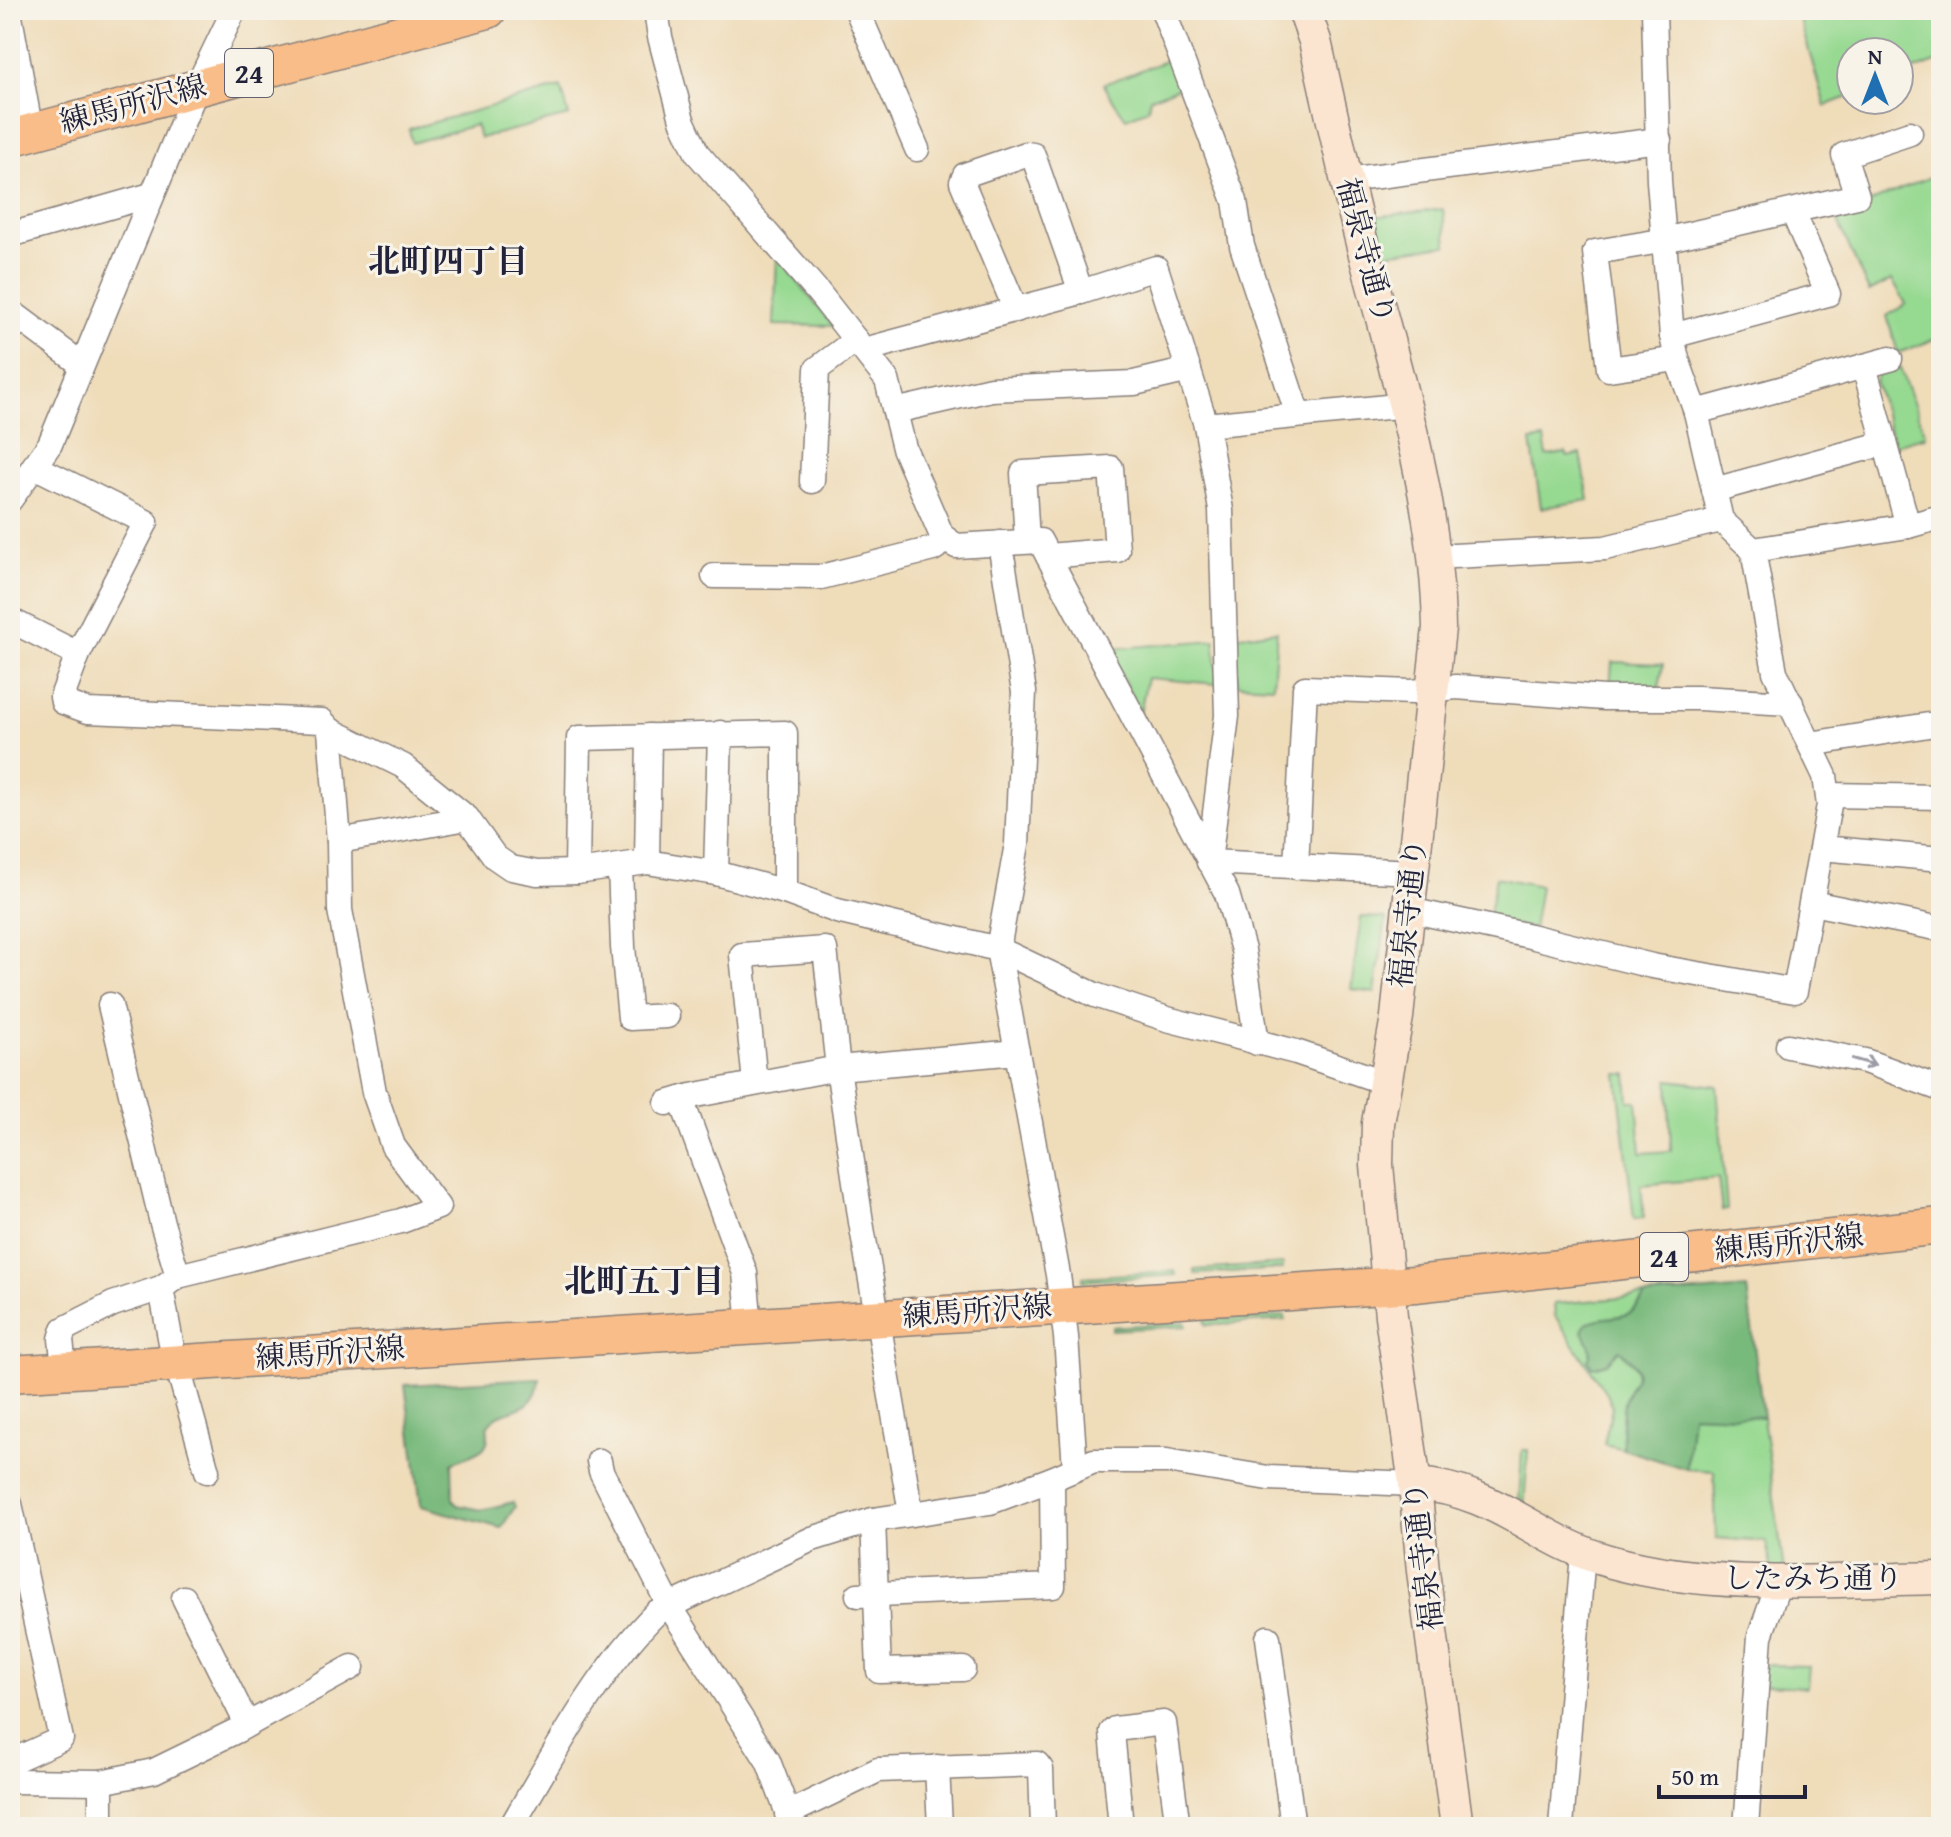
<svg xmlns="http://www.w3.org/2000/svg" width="1951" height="1837" font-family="'Gentium Book Plus','Noto Serif JP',serif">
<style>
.green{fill:#96d991;stroke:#5c7e66;stroke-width:2}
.forest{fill:#78b97b;stroke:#4d6e5b;stroke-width:2}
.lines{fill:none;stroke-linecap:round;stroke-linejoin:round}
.street-casing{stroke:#887f7a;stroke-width:27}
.secondary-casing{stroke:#887f7a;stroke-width:35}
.primary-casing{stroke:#887f7a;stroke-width:39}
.street{stroke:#fff;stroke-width:24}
.secondary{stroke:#fce5d0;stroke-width:32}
.primary{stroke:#f8bd89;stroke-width:36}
.oneway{stroke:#9c9ca7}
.labels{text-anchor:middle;stroke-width:6;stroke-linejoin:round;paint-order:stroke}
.shield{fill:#f7f3e8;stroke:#62616f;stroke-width:2}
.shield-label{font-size:28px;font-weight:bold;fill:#22223b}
.street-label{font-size:30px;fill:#22223b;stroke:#f7f3e8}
.neighbourhood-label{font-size:32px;font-weight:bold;fill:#22223b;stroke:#f7f3e8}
</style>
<rect width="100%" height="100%" fill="#f7f3e8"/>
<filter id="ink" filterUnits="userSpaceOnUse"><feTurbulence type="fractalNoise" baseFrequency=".0125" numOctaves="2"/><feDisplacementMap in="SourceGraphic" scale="16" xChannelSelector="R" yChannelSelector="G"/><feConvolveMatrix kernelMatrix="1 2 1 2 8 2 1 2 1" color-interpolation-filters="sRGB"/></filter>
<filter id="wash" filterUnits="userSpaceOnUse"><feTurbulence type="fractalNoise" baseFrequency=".006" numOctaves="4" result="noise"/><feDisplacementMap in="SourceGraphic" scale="32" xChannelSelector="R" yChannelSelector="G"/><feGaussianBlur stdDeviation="1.8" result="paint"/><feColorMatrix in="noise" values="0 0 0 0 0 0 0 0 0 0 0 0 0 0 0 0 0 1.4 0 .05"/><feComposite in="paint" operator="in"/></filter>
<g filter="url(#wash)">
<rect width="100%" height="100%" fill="#efdcb9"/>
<g class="green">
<path d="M1797,10H1941V60L1899,76V52H1851V96L1825,106Z"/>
<path d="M1173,58L1183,86L1150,98L1148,109L1126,118L1108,93L1104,84Z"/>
<path d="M561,87L569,116L480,138L475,125L412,143L409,129Z"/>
<path d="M1930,177L1941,200V337L1898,353L1887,316L1906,304L1892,280L1869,292L1836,217Z"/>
<path d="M1443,209L1447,245L1379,254L1371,217Z"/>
<path d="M777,256L833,326L774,325Z"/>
<path d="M1899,366L1926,436L1894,445L1875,381L1879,372Z"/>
<path d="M1544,439L1547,456L1566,453L1567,457L1581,454L1589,500L1541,508L1531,441Z"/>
<path d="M1277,631L1273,686L1237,684L1233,637Z"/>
<path d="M1215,640L1217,684L1147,678L1140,713L1108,649Z"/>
<path d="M1612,662L1663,664L1659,688H1610Z"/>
<path d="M1496,877L1540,886L1533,929L1488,919Z"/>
<path d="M1361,917L1386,918L1375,993L1351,989Z"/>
<path d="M1617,1074H1627L1629,1101H1637L1641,1153L1671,1151L1668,1080L1717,1086L1727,1210L1722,1211L1718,1178L1641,1185L1644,1218L1634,1219Z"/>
<path d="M1283,1264V1269L1195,1274V1270Z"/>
<path d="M1175,1271L1176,1275L1083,1281V1277Z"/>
<path d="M1645,1296C1626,1327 1613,1311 1586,1323L1583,1331L1590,1344L1591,1355H1615L1619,1350C1652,1379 1629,1375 1624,1404C1621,1418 1623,1434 1623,1449L1604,1444L1612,1407L1608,1396L1555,1316L1554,1304Z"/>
<path d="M1285,1316V1320L1206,1325L1205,1320Z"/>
<path d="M1185,1322L1186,1326L1112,1330V1327Z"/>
<path d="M1692,1414L1763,1417L1784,1571H1772L1766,1542L1716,1538L1714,1471L1686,1469Z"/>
<path d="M1522,1450H1528L1524,1507L1519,1503Z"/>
<path d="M1764,1665L1809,1666L1807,1687L1762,1685Z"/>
</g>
<g class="forest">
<path d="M1747,1288L1763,1417L1692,1414L1686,1469L1623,1449C1623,1434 1621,1418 1624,1404C1629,1377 1653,1376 1619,1350L1607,1363L1592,1367L1588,1360C1594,1349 1588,1341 1582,1331L1586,1323C1613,1311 1627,1327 1645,1296Z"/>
<path d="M540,1378C534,1421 502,1402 487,1427C493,1455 470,1453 452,1463L453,1499L457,1505L482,1510L513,1502L515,1507L501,1528L421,1506L405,1385Z"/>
</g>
</g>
<g filter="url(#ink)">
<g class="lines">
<g class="street-casing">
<g id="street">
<path d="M656,10L660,37L682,120L697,153L818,292L887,380L904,448L942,536L956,546L1040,541L1227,894L1243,950L1257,1043"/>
<path d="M857,10L917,149"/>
<path d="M1163,10L1235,201L1242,246L1298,415"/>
<path d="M10,17L31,132"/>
<path d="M1347,180L1659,140"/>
<path d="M10,235L151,195"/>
<path d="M1016,310L962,182L965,175L1026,154L1033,155L1081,292"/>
<path d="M10,311L81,364"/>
<path d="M1672,336L1828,294L1793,212"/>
<path d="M864,350L1081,292L1156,268L1206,425L1221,510L1227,716L1209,862"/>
<path d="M1677,359L1609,369L1595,252L1655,242L1857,196L1844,155L1910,133"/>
<path d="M1864,366L1908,526"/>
<path d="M895,411L991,389L1134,383L1189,370"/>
<path d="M1696,412L1890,359"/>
<path d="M1206,425L1407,405"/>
<path d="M34,466L146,522L78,654L62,697L63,702L88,711L322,721L330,730L403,766L467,818L495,857L511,868L537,873L577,872L647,862L716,873L785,892L837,911L998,949L1095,995L1167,1019L1296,1052L1384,1082"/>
<path d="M812,481L817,369L856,340"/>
<path d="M1714,490L1885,443"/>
<path d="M10,500L50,444L197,87L234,10"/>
<path d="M1027,541L1023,473L1111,468L1117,550L1048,556"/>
<path d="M1000,543L1024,692L1017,844L998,949L1058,1275L1066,1337L1075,1468"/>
<path d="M1753,550L1908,526L1941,517"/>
<path d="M1434,557L1605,548L1721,520"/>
<path d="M714,576L821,577L933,549L947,540"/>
<path d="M10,620L78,654"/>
<path d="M1810,744L1941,723"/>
<path d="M1828,795L1941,797"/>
<path d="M339,841L467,818"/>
<path d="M1822,848L1941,859"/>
<path d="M647,862L649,736"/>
<path d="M1209,862L1413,872"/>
<path d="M620,867L623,947L630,1018L667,1016"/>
<path d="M1296,867L1305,688L1412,692L1456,687L1604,698H1698L1791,703"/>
<path d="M577,872L579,738L785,733V892"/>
<path d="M716,873L720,733"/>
<path d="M1812,903L1941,929"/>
<path d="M1409,910L1530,936L1652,966L1795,991L1829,805L1825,776L1775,672L1753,550L1721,520L1696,412L1677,359L1672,336L1659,181L1654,10"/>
<path d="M110,1005L162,1223L178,1276"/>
<path d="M1788,1046L1865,1061L1941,1089"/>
<path d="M681,1099L745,1273L750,1326"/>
<path d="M667,1103L691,1096L838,1068L825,949L742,955L755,1083"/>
<path d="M161,1288L171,1343L207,1471"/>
<path d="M64,1369L61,1339L64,1329L113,1304L161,1288L178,1276L401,1221L438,1207L393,1146L374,1092L340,910L339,841L330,730"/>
<path d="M599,1461L601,1471L669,1605L768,1761L793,1827"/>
<path d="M10,1504L61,1739L10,1762"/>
<path d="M911,1513L861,1222L838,1068L1017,1052"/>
<path d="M873,1520L879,1671L963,1669"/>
<path d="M858,1595L1053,1586L1052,1479"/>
<path d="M184,1598L247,1724"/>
<path d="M1268,1638L1293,1827"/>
<path d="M937,1767L940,1827"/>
<path d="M10,1781L101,1782L154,1771L238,1730L352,1667"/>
<path d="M101,1782V1827"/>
<path d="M787,1814L878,1770L1037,1764L1041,1769L1043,1827"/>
<path d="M511,1827C554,1754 597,1672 657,1612L812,1539L873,1520L990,1502L1052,1479L1094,1461H1167L1268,1478L1415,1484"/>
<path d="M1121,1827L1112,1732L1115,1729L1164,1723L1178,1827"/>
<path d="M1561,1827L1583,1553"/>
<path d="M1746,1827L1760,1636L1775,1594V1584"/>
</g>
</g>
<g class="secondary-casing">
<g id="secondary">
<path d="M1304,10L1315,41C1332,116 1348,192 1368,266C1399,384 1437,504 1439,628L1397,1017L1378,1123L1377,1165L1391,1316L1415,1484L1423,1571L1457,1827"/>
<path d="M1415,1484C1497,1489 1539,1543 1612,1562C1719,1591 1831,1580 1941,1578"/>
</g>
</g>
<g class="primary-casing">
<g id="primary">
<path d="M10,138L488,10"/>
<path d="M10,1374L1415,1284L1941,1226"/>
</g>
</g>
<use href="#street" class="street"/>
<use href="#secondary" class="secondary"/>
<use href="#primary" class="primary"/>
</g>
<defs><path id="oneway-shaft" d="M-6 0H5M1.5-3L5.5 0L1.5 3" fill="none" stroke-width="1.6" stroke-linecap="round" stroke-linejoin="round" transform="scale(2)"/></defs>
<use class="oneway" href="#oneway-shaft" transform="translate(1864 1062) rotate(16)"/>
</g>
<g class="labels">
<g class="shield">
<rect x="225" y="49" width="48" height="48" rx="6"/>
<rect x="1640" y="1233" width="48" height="48" rx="6"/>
</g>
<g class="shield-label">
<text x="249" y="83">24</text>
<text x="1664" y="1267">24</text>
</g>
<g class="street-label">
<text transform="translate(133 104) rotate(-15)" y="10">練馬所沢線</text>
<text transform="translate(1366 251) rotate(75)" y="10">福泉寺通り</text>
<text transform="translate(1408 913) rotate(-84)" y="10">福泉寺通り</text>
<text transform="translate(1789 1243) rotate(-6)" y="10">練馬所沢線</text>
<text transform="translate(977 1311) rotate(-4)" y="10">練馬所沢線</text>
<text transform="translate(330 1353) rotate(-4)" y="10">練馬所沢線</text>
<text transform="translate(1423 1556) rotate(-97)" y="10">福泉寺通り</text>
<text x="1813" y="1588">したみち通り</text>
</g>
<g class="neighbourhood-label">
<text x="448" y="272">北町四丁目</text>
<text x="644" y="1292">北町五丁目</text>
</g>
</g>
<rect width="1951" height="1837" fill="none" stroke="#f7f3e8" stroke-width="40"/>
<g transform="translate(1875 76)"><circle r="38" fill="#f7f3e8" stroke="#a29fa3" stroke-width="2"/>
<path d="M0-6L14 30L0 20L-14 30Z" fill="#1f6fb2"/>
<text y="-12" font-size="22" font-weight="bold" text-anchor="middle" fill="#22223b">N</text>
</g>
<path d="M1659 1785v12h146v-12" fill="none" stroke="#22223b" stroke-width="4"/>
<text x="1671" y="1785" font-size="24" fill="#22223b" stroke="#f7f3e8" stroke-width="6" paint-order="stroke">50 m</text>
</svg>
